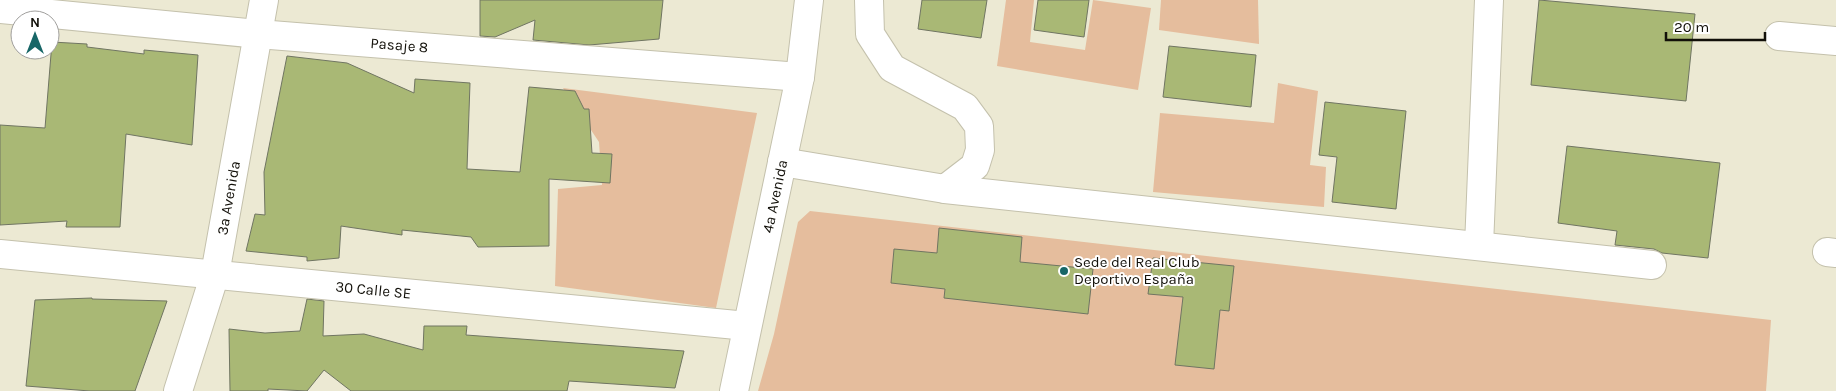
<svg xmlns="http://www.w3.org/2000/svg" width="1836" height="391" font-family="Karla,sans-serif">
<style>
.green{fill:#e5bd9d}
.building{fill:#a9b875;stroke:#707562}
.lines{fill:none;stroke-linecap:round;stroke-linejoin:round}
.minor-casing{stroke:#c4c1ac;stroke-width:30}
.minor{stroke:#fff;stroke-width:28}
.poi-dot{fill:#176667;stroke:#fff;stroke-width:2}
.labels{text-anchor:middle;stroke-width:4;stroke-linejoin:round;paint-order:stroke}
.street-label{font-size:15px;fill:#121009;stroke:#fff}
.poi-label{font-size:15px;fill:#121009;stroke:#fff;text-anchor:start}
</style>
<rect width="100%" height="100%" fill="#ece9d3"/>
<g class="green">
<path d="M1006,0H1034L1030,42L1085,50L1093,0L1151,8L1138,90L997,66Z"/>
<path d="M1161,0H1258L1259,44L1159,30Z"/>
<path d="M1278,83L1318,91L1310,165L1326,167L1324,207L1153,192L1160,113L1274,123Z"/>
<path d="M563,88L757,113L716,308L555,286L558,189L602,185L599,142Z"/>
<path d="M810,211L1771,320L1766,391H758L774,334L798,222Z"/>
</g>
<g class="building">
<path d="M480,0H663L659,39L589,45L533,40L535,20L495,37L480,36Z"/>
<path d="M922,0H987L981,38L918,29Z"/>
<path d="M1038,0H1089L1084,37L1034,30Z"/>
<path d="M1539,0L1695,14L1686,101L1531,85Z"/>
<path d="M52,42L87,44V47L144,54V50L198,55L192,145L126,134L120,227H66L67,221L0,225V125L45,128Z"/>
<path d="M1169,46L1256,55L1251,107L1163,97Z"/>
<path d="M287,56L347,63L414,93L415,79L470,83L467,169L520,172L529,87L575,91L584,109H589L592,153L612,154L610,183L549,179V246L478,247L471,237L402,230V235L341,226L339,258L307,261V257L246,251L255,214L265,215L264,172Z"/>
<path d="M1325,102L1406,111L1396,209L1332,202L1337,157L1319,155Z"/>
<path d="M1567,146L1720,163L1708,258L1662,253L1654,249L1615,245L1617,231L1558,223Z"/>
<path d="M939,228L1022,237L1020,262L1093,269L1088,314L944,298L945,289L891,283L894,249L937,253Z"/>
<path d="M1153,258L1234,266L1229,311L1220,310L1214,369L1175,365L1183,297L1148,294Z"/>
<path d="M92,298V299L167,301L135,391H90L26,386L35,300Z"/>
<path d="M307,299L324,301L323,336L364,334L423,350L424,326H467L466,335L684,351L675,388L569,381L567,391H351L324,370L307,391L268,389V391H230L229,329L265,333L300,331Z"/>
</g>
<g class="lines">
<g class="minor-casing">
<g id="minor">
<path id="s1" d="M0,9L258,34L800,77"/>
<path d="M1779,36L1836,41"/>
<path d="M782,162L945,189L975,166L980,150L979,126L965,107L892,68L870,34L869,0"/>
<path d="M945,189L1652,265"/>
<path d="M1479,246L1489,0"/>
<path d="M1827,252L1836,253"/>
<path id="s2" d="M0,254L747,326"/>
<path id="s3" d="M178,391L215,274L264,0"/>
<path id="s4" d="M734,391L800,77L809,0"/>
</g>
</g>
<use href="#minor" class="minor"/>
</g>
<circle class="poi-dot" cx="1064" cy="271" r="5"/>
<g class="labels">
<g class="street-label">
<text dy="5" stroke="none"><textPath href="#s1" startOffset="401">Pasaje 8</textPath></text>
<text dy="5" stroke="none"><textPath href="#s4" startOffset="199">4a Avenida</textPath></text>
<text dy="5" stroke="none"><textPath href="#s3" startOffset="200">3a Avenida</textPath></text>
<text dy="5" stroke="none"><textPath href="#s2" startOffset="375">30 Calle SE</textPath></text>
</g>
<g class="poi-label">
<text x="1074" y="267">Sede del Real Club<tspan x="1074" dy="17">Deportivo España</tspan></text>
</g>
</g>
<g transform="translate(35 35)"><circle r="24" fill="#ffffff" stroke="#a09f9d"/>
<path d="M0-4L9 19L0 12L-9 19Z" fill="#176667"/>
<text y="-8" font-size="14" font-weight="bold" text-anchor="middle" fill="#121009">N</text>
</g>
<path d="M1666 32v8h99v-8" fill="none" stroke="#121009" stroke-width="2.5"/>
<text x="1674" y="32" font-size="15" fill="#121009" stroke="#ffffff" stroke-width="4" paint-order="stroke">20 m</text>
</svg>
